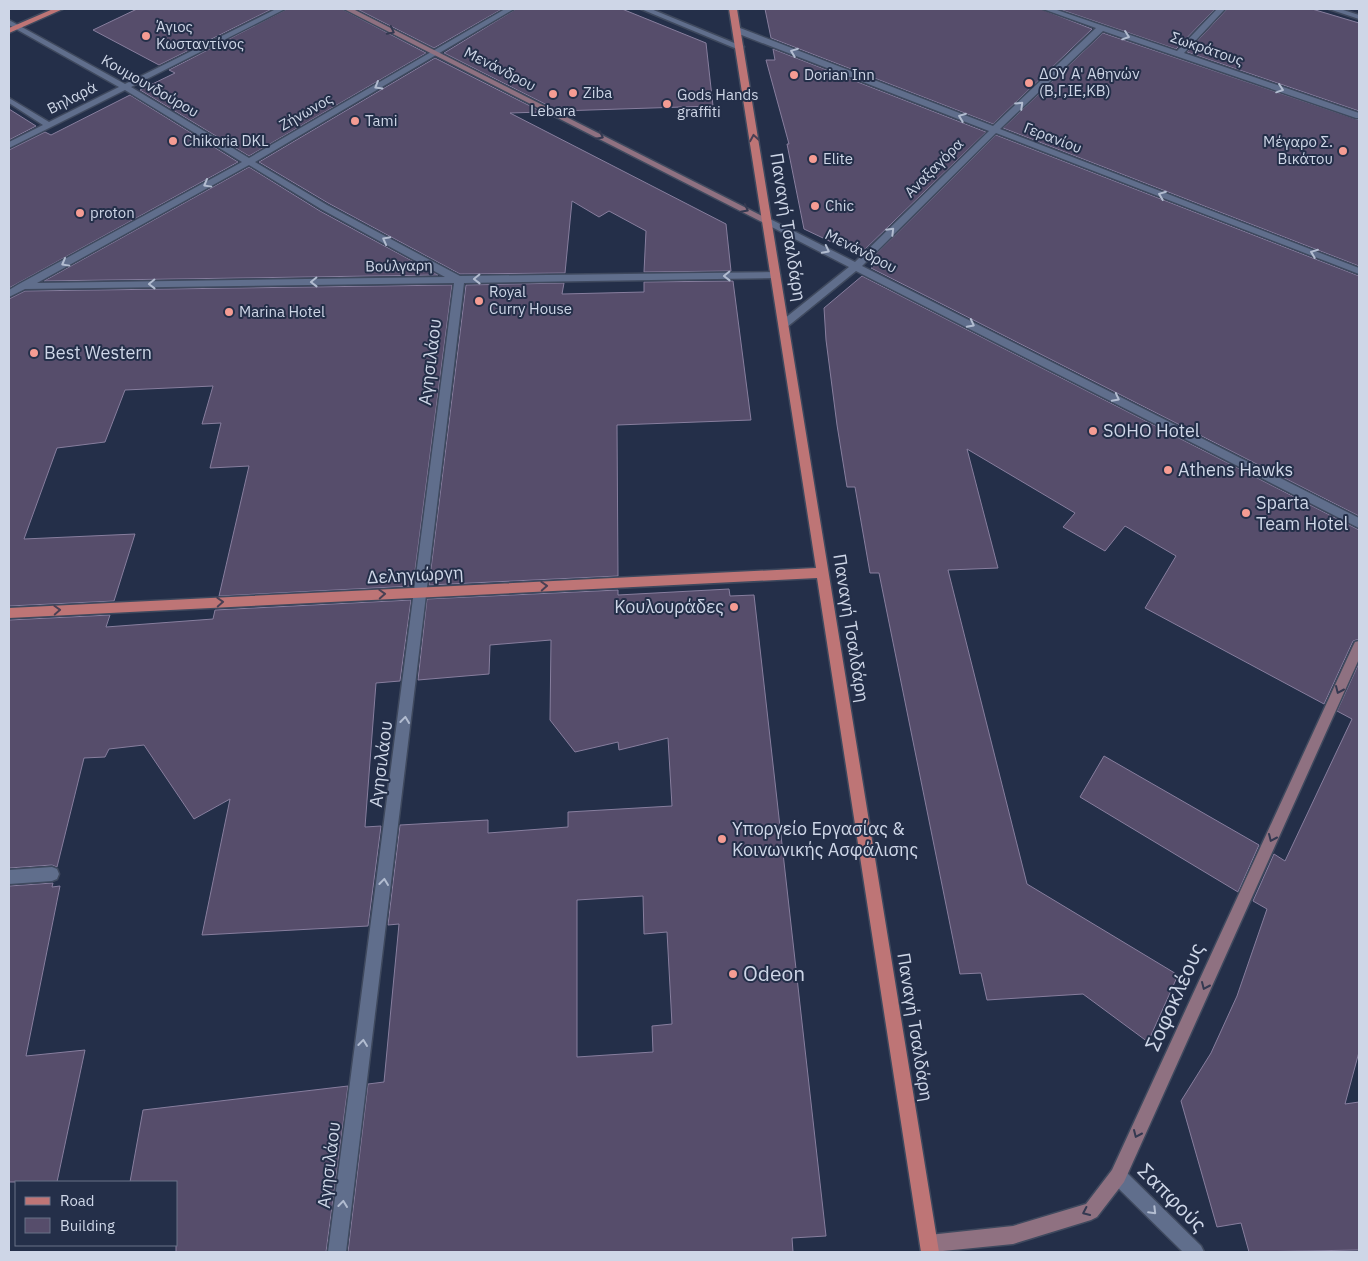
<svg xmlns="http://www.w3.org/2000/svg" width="1368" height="1261" font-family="'IBM Plex Sans',sans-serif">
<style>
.building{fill:#564d6b;stroke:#877e9e;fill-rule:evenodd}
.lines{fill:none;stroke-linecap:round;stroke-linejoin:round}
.street-casing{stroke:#3f495e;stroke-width:3}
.secondary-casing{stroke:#3f495e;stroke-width:3}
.primary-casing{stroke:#3f495e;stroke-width:3}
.street{fill:#606e8c;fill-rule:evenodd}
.secondary{fill:#8f7181;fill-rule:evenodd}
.primary{fill:#be7576;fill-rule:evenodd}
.oneway{stroke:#343951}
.oneway2{stroke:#b2bcd0}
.oneway3{stroke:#4a4054}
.poi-dot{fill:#f59c93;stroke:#242f49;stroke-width:2}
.labels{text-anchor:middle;stroke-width:4;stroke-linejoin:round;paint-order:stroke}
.far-poi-label{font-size:15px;fill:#ced6e7;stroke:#242f49;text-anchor:start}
.far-street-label{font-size:15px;fill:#ced6e7;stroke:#242f49}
.street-label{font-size:18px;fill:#ced6e7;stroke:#242f49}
.poi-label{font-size:18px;fill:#ced6e7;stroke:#242f49;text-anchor:start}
.near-poi-label{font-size:21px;fill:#ced6e7;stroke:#242f49;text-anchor:start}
.near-street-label{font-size:21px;fill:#ced6e7;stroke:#242f49}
</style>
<rect width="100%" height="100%" fill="#242f49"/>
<g class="building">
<path d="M137,9H272L159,65L93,30Z"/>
<path d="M287,9H342L426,53L249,156L140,90L175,73L169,70Z"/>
<path d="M357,9H502L434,48Z"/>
<path d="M516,9H622L706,43L713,106L559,111L444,53Z"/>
<path d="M765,9H1041L1092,29L993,124L771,38Z"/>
<path d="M1059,9H1215L1176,49Z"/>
<path d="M1227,9H1312L1359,23V111L1187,52Z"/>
<path d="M1103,33L1359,120V266L1003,128Z"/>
<path d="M773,49L986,132L859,255L804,229L787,144H789L766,60H775Z"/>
<path d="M435,58L542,112L510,113L726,224L731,271L644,272L646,231L609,211L599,217L572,201L565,273L460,274L328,203L259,162Z"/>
<path d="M130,95L238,162L9,288V150L45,132L51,135Z"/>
<path d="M9,109L36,126L9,140Z"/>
<path d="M996,135L1359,276V516L871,268L877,263L870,260Z"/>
<path d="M249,167L320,211L438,275L44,281Z"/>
<path d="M862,276L1359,530V639L1353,641L1324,704L1145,608L1176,556L1125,526L1105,551L1063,527L1075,513L967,449L998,568L948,570L1027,884L1178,975L1148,1042L1083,994L987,1000L981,973L960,974L879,573H870L855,487H847L837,425L826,340L824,308Z"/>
<path d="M733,281L751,420L617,425L618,576L429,585L466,285L564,283L562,294L644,292V282Z"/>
<path d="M452,285L413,586L219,596L249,466L210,468L221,423L202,424L213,386L125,390L105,442L57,448L24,539L135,534L114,601L9,606V299L25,291Z"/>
<path d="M729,589L730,596L754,595L826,1236L792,1238L793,1252H348L368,1084L384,1082L399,924L388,925L400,825L488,820V833L568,827V812L672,806L668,738L619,750L618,742L575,752L550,720L551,640L490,645L489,674L418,680L427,599L618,590V595ZM643,896L644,934L667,932L672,1024L652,1026L653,1052L577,1057V900Z"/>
<path d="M411,600L400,681L376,683L365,827L381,826L368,926L202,935L230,799L194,819L144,745L109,749L105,757L84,758L57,867L52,865L9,868V620L110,615L106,627L213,619L215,610Z"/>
<path d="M1359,663V1052L1345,1104L1359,1102V1250L1249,1252L1241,1223L1217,1227L1181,1101L1211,1053L1237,996L1267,909L1253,901L1274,854L1285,861L1352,719L1337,711Z"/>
<path d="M1104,756L1259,845L1238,892L1080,797Z"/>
<path d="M53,883L52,887L60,886L26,1056L85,1050L57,1182H9V886Z"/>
<path d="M348,1086L326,1252H176V1182H130L143,1110Z"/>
</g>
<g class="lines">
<g class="street-casing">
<g id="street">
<path d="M276,9H285L131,87L249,158L505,9H514L255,162L327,205L460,276L775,272L780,275L775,278L464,283L346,1252H328L454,283L25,289L9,297V290L19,284L242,162L125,90L9,148V142L43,125L9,103V98L49,122L119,87L9,25V20L125,84ZM249,165L321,209L445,277L37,283Z"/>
<path d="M641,9H651L744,47L737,49Z"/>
<path d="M1043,9H1054L1177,51L1217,9H1225L1184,53L1359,113V118H1356L1103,31L1000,129L1359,268V274L996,133L862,266L1359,518V528L856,271L787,327H779V323L849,267L764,223V219H770L855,262L989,131L734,32V28H740L993,126L1096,28Z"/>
<path d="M1329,9H1340L1359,15V19Z"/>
<path d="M52,867L57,869L59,874L57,879L52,881L9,884V870Z"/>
<path d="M1118,1168L1124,1170L1201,1246L1204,1252H1183L1112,1182L1110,1176L1112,1170Z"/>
</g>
</g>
<g class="secondary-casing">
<g id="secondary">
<path d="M344,9H353L772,221L767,224L764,223Z"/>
<path d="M1359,641V659L1124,1182L1097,1217L1091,1220L1013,1244L933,1252L923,1250L920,1244L923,1238L929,1235L1013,1226L1086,1204L1112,1170L1353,646L1355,642Z"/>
</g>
</g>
<g class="primary-casing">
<g id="primary">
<path d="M53,9H63L9,33V28Z"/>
<path d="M729,9H737L939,1252H921L817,578L9,618V608L816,568Z"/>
</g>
</g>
<use href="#street" class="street"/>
<use href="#secondary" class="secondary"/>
<use href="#primary" class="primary"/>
</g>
<defs><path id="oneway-chevron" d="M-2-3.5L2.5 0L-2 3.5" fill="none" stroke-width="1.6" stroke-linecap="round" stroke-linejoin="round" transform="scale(1.25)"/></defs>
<g class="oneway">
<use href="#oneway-chevron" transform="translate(391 31) rotate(27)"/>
<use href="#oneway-chevron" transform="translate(600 136) rotate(27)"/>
<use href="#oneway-chevron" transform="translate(745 209) rotate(28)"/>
<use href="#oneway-chevron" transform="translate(1339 690) rotate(114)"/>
<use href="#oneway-chevron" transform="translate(1272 838) rotate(114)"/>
<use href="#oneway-chevron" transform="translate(1205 986) rotate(114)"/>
<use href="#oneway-chevron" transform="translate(1137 1134) rotate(114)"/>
<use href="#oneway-chevron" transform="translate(1086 1212) rotate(155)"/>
</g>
<g class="oneway2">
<use href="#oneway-chevron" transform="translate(1126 36) rotate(19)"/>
<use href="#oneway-chevron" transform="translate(794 52) rotate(-159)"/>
<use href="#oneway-chevron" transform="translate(378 86) rotate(150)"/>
<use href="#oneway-chevron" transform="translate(1280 89) rotate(19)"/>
<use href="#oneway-chevron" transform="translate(1020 105) rotate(-44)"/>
<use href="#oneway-chevron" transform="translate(962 117) rotate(-159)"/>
<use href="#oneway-chevron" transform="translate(207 184) rotate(151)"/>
<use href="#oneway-chevron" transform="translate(1162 195) rotate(-159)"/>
<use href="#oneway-chevron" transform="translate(891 231) rotate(-45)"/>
<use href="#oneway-chevron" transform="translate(386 240) rotate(-152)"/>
<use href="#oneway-chevron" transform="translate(826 250) rotate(27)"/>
<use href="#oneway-chevron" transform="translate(1314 253) rotate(-159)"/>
<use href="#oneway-chevron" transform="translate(65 263) rotate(151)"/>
<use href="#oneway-chevron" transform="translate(727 276) rotate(179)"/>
<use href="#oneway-chevron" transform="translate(477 279) rotate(179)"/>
<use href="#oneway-chevron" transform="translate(314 282) rotate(179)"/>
<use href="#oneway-chevron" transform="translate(152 284) rotate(179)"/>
<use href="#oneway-chevron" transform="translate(971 324) rotate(27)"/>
<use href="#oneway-chevron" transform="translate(1116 398) rotate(27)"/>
<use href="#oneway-chevron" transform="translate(405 720) rotate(-83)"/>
<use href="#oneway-chevron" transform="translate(384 882) rotate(-83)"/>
<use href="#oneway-chevron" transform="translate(363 1043) rotate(-83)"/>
<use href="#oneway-chevron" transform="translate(343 1204) rotate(-83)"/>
<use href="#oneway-chevron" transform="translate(1153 1211) rotate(45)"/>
</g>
<g class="oneway3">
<use href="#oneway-chevron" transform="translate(754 138) rotate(-99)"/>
<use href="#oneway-chevron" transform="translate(544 586) rotate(-3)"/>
<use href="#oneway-chevron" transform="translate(382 594) rotate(-3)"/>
<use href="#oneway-chevron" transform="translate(220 602) rotate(-3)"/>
<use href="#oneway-chevron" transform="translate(57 610) rotate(-3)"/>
</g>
<g class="poi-dot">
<circle cx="146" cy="36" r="5"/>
<circle cx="794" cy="75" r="5"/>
<circle cx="1029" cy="83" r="5"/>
<circle cx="573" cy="93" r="5"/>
<circle cx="553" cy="94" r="5"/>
<circle cx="667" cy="104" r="5"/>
<circle cx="355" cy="121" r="5"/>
<circle cx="173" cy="141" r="5"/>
<circle cx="1343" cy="151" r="5"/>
<circle cx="813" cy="159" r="5"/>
<circle cx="815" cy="206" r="5"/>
<circle cx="80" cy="213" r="5"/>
<circle cx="479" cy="301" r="5"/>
<circle cx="229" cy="312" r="5"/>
<circle cx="34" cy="353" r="5"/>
<circle cx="1093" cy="431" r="5"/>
<circle cx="1168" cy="470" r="5"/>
<circle cx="1246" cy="513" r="5"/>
<circle cx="734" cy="607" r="5"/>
<circle cx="722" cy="839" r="5"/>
<circle cx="733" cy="974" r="5"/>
</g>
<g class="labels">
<g class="far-poi-label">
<text x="156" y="32">Άγιος<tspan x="156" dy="17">Κωσταντίνος</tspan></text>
<text x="1039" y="79">ΔΟΥ Α' Αθηνών<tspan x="1039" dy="17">(Β,Γ,ΙΕ,ΚΒ)</tspan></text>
<text x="804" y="80">Dorian Inn</text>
<text x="583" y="98">Ziba</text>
<text x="677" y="100">Gods Hands<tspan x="677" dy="17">graffiti</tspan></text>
<text x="553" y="116" text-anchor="middle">Lebara</text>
<text x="365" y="126">Tami</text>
<text x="183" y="146">Chikoria DKL</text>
<text x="1333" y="147" text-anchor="end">Μέγαρο Σ.<tspan x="1333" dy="17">Βικάτου</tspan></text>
<text x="823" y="164">Elite</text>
<text x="825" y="211">Chic</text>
<text x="90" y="218">proton</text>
<text x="489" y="297">Royal<tspan x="489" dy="17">Curry House</tspan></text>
<text x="239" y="317">Marina Hotel</text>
</g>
<g class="far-street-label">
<text transform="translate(1207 49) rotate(19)" y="5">Σωκράτους</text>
<text transform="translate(500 69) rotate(27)" y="5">Μενάνδρου</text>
<text transform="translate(150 86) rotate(30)" y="5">Κουμουνδούρου</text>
<text transform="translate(72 98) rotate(-27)" y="5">Βηλαρά</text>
<text transform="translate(306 112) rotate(-30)" y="5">Ζήνωνος</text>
<text transform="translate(1053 138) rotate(21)" y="5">Γερανίου</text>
<text transform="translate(934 168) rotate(-45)" y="5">Αναξαγόρα</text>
<text transform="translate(861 251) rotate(27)" y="5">Μενάνδρου</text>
<text transform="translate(399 266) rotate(-1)" y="5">Βούλγαρη</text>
</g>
<g class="street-label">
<text transform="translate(788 227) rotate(81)" y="6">Παναγή Τσαλδάρη</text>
<text transform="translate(430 362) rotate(-83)" y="6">Αγησιλάου</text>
<text transform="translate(415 575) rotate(-3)" y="6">Δεληγιώργη</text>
<text transform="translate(851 628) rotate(81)" y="6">Παναγή Τσαλδάρη</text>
<text transform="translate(381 764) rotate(-83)" y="6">Αγησιλάου</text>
<text transform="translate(915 1027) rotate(81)" y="6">Παναγή Τσαλδάρη</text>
<text transform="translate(329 1165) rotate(-83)" y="6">Αγησιλάου</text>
</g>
<g class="poi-label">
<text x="44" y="359">Best Western</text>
<text x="1103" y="437">SOHO Hotel</text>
<text x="1178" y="476">Athens Hawks</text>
<text x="1256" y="509">Sparta<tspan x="1256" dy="21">Team Hotel</tspan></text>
<text x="724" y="613" text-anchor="end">Κουλουράδες</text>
<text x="732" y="835">Υποργείο Εργασίας &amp;<tspan x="732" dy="21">Κοινωνικής Ασφάλισης</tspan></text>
</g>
<g class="near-poi-label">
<text x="743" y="981">Odeon</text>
</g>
<g class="near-street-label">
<text transform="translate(1175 997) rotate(-66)" y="7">Σοφοκλέους</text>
<text transform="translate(1172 1198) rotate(45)" y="7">Σαπφούς</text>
</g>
</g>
<rect width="1368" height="1261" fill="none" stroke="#ced6e7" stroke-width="20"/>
<rect x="15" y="1181" width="162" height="65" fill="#242f49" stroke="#687288"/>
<rect x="25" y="1197" width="25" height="8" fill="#be7576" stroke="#687288"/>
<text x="60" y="1206" font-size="15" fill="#ced6e7">Road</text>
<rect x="25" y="1218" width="25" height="15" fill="#564d6b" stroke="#687288"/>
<text x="60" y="1231" font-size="15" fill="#ced6e7">Building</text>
</svg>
